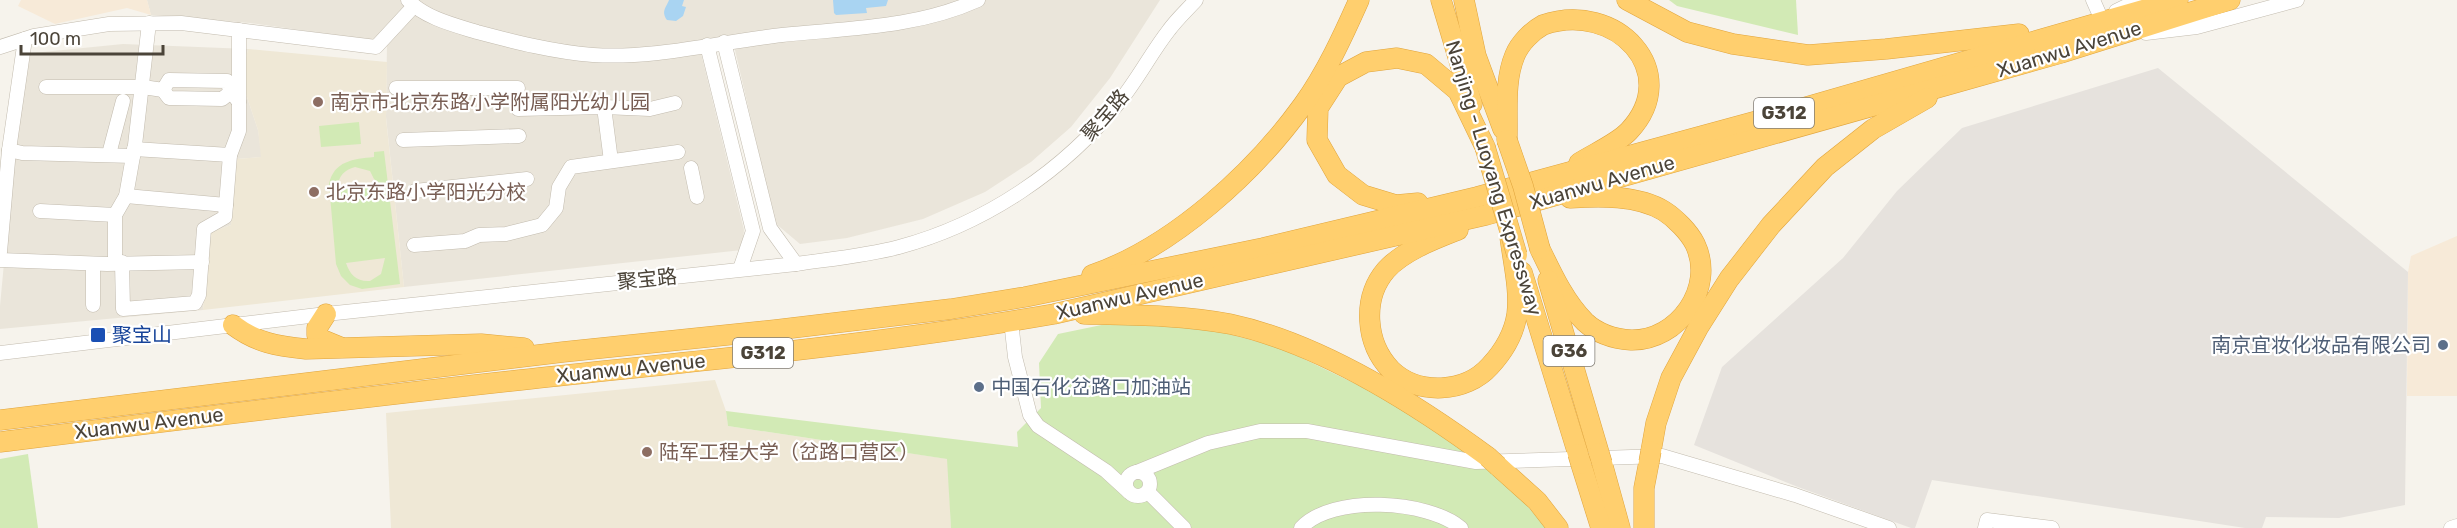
<svg xmlns="http://www.w3.org/2000/svg" width="2457" height="528" font-family="Rubik,'Noto Sans SC',sans-serif">
<style>
.residential{fill:#eae5da}
.commercial{fill:#f7ead8}
.industrial{fill:#e6e2dd}
.education{fill:#efe8d6}
.green{fill:#d2eab5;fill-rule:evenodd}
.water{fill:#a9d4f2}
.lines{fill:none;stroke-linecap:round;stroke-linejoin:round}
.minor-casing{stroke:#c2bbae;stroke-width:15}
.highway-casing{stroke:#e0a43c;stroke-width:21}
.minor{stroke:#fff;stroke-width:14}
.highway{stroke:#ffcf6e;stroke-width:20}
.highway-bridge-casing{stroke:#e0a43c;stroke-width:21;stroke-linecap:butt}
.highway-bridge{stroke:#ffcf6e;stroke-width:20}
.education-dot{fill:#8d6e63;stroke:#fff;stroke-width:2}
.transit-dot{fill:#1a4fb4;stroke:#fff;stroke-width:2}
.service-dot{fill:#5c6f8a;stroke:#fff;stroke-width:2}
.labels{text-anchor:middle;stroke-width:4.5;stroke-linejoin:round;paint-order:stroke}
.shield{fill:#fff;stroke:#817c74;stroke-width:1.5}
.shield-label{font-size:18px;font-weight:bold;fill:#4b4439}
.street-label{font-size:20px;fill:#4b4439;stroke:#fff}
.education-label{font-size:20px;fill:#785e54;stroke:#fff;text-anchor:start}
.transit-label{font-size:20px;fill:#164399;stroke:#fff;text-anchor:start}
.service-label{font-size:20px;fill:#4e5e75;stroke:#fff;text-anchor:end}
</style>
<rect width="100%" height="100%" fill="#f6f3ec"/>
<g class="residential">
<path d="M147,0H413L377,41L250,23L151,15Z"/>
<path d="M417,0H1160L1110,78L1071,127L1031,162L985,192L923,219L847,238L800,244L775,223L732,37L662,47L593,51L547,45L454,22Z"/>
<path d="M419,14L532,50L700,49L744,230L742,250L404,287L386,117L387,43L411,16Z"/>
<path d="M123,44L248,49L244,66V88L258,130L262,157L236,159L231,225L209,233L203,310L0,329V306L23,59L33,53Z"/>
</g>
<g class="commercial">
<path d="M21,0H147L151,15L127,8L55,24L18,6Z"/>
<path d="M2457,236V396H2407L2408,272L2411,256Z"/>
</g>
<path class="industrial" d="M2158,68L2408,272L2405,505L2339,518L2266,517L2262,528H2245L1932,480L1915,528H1911L1798,487L1694,445L1722,367L1843,258L1897,191L1962,128Z"/>
<g class="education">
<path d="M248,49L387,62L386,118L404,287L203,310L209,233L231,225L236,159L261,157L258,130L244,88V66Z"/>
<path d="M715,380L726,411L728,426L948,459L951,528H391L386,413Z"/>
</g>
<g class="green">
<path d="M1669,0H1796L1798,35L1677,6Z"/>
<path d="M359,122L361,144L321,147L319,126Z"/>
<path d="M384,151L400,284L362,289L350,285L341,276L336,264L329,184C334,161 353,159 374,157V152ZM355,167L370,171L377,185L338,190C337,177 344,170 355,167ZM385,258L381,274L370,281C357,282 350,275 346,263Z"/>
<path d="M1116,322L1198,326L1281,348L1410,410L1503,477L1546,528H951L947,459L728,426L726,411L1018,447L1017,432L1041,408L1039,363L1058,334Z"/>
<path d="M28,454L38,528H0V459Z"/>
</g>
<g class="water">
<path d="M669,0H684L682,6L686,7L683,16L676,21L667,20C661,11 666,8 669,0Z"/>
<path d="M833,0H888L886,6L866,8L867,13L836,15L834,13Z"/>
</g>
<g class="lines">
<g class="minor-casing">
<g id="minor">
<path d="M408,0C425,18 454,25 477,32C515,42 554,52 593,55C656,59 720,42 782,35C849,28 916,28 978,0"/>
<path d="M2093,0L2101,18"/>
<path d="M2116,11L2139,0"/>
<path d="M2146,33L2197,27L2297,0"/>
<path d="M724,42L770,228L796,264"/>
<path d="M707,45L753,231L740,269"/>
<path d="M0,47L34,36L109,24L181,23L376,47L414,6"/>
<path d="M46,87H143L163,90L169,80L227,81L231,92L239,102"/>
<path d="M396,88H518"/>
<path d="M163,90L169,98L222,99L231,92"/>
<path d="M604,107L611,161"/>
<path d="M518,109L604,107L650,109L675,103"/>
<path d="M403,140L519,136"/>
<path d="M134,149L230,155"/>
<path d="M9,150L22,153L133,156"/>
<path d="M109,154L123,101"/>
<path d="M691,168L697,197"/>
<path d="M415,191L527,179"/>
<path d="M126,196L226,205"/>
<path d="M40,211L115,215"/>
<path d="M414,245L465,241L479,235L506,234L542,225L556,208L559,187L571,167L678,152"/>
<path d="M0,252L9,150L25,39"/>
<path d="M0,260L107,264L202,262"/>
<path d="M122,262L123,309L195,303L199,295L204,229L225,217L230,155L239,131V30"/>
<path d="M115,263V215L126,196L135,145L149,23"/>
<path d="M93,305V264"/>
<path d="M1011,321L1015,357L1030,415L1038,426L1106,471L1129,492"/>
<path d="M0,353L326,314L796,264C830,259 865,256 899,247C985,224 1064,171 1120,101C1138,79 1151,53 1169,30C1177,19 1187,10 1196,0"/>
<circle cx="1138" cy="484" r="12"/>
<path d="M1137,472L1208,443L1260,431H1307L1476,462L1662,456L1795,495L1889,528"/>
<path d="M1148,492L1184,528"/>
<path d="M1301,528C1332,494 1428,500 1461,528"/>
<path d="M1985,528L1987,520L2052,528"/>
<path d="M2451,528L2457,526"/>
</g>
</g>
<g class="highway-casing">
<g id="highway">
<path d="M1441,0L1472,104"/>
<path d="M1464,0L1476,56L1503,129"/>
<path d="M1627,0L1687,32L1733,44L1808,55L1886,49L2019,34"/>
<path d="M1507,140C1508,112 1504,81 1515,55C1520,43 1532,31 1543,25C1616,0 1684,72 1629,131C1618,143 1593,154 1579,163"/>
<path d="M1418,203L1396,205L1363,195L1337,175L1317,140L1318,108L1338,77L1366,62L1397,58L1426,64L1458,91L1485,147"/>
<path d="M1458,230C1435,239 1403,251 1386,270C1362,298 1365,343 1391,370C1418,396 1466,393 1490,366C1503,352 1514,334 1517,314C1520,289 1513,262 1510,237"/>
<path d="M1540,249C1552,274 1565,302 1585,322C1598,334 1614,339 1631,340C1678,341 1716,288 1695,244C1689,232 1675,218 1664,211C1638,195 1599,196 1570,198"/>
<path d="M1522,272L1578,454"/>
<path d="M1092,275C1173,247 1254,173 1303,105C1326,73 1343,36 1359,0"/>
<path d="M1548,280L1599,453"/>
<path d="M326,314L317,328V335L323,340L340,347"/>
<path d="M1084,314C1132,315 1183,315 1230,324C1319,343 1416,404 1488,457"/>
<path d="M233,325C257,343 277,346 306,349L481,344L524,348"/>
<path d="M0,420L563,352L775,330L951,309L1025,297L1263,248L1477,197L1761,120L2178,0"/>
<path d="M0,442C177,420 353,398 530,379C705,360 881,344 1054,314L1486,215L2061,53L2230,0"/>
<path d="M1651,451L1656,423L1671,378L1698,328L1729,279L1771,225L1825,167L1873,129L1927,98"/>
<path d="M1602,463L1620,528"/>
<path d="M1581,464L1601,528"/>
<path d="M1498,466L1537,501L1558,528"/>
<path d="M1644,528V488L1649,462"/>
</g>
</g>
<use href="#minor" class="minor"/>
<use href="#highway" class="highway"/>
<g class="highway-bridge-casing">
<g id="highway-bridge">
<path d="M1507,140L1523,186L1540,249"/>
<path d="M1485,147L1517,255"/>
<path d="M1599,453L1602,463"/>
<path d="M1578,454L1581,464"/>
<path d="M1488,457L1498,466"/>
<path d="M1649,462L1651,451"/>
</g>
</g>
<use href="#highway-bridge" class="highway-bridge"/>
</g>
<g class="education-dot">
<circle cx="318" cy="102" r="6"/>
<circle cx="314" cy="192" r="6"/>
<circle cx="647" cy="452" r="6"/>
</g>
<rect class="transit-dot" x="90" y="327" width="16" height="16" rx="3"/>
<g class="service-dot">
<circle cx="2443" cy="345" r="6"/>
<circle cx="979" cy="387" r="6"/>
</g>
<g class="labels">
<g class="shield">
<rect x="1754" y="98" width="60" height="30" rx="4.5"/>
<rect x="1543.5" y="336" width="51" height="30" rx="4.5"/>
<rect x="733" y="338" width="60" height="30" rx="4.5"/>
</g>
<g class="shield-label">
<text x="1784" y="119">G312</text>
<text x="1569" y="357">G36</text>
<text x="763" y="359">G312</text>
</g>
<g class="street-label">
<text transform="translate(2069 49) rotate(-17)" y="7">Xuanwu Avenue</text>
<text transform="translate(1105 115) rotate(-49)" y="7">聚宝路</text>
<text transform="translate(1494 178) rotate(73)" y="7">Nanjing - Luoyang Expressway</text>
<text transform="translate(1602 182) rotate(-16)" y="7">Xuanwu Avenue</text>
<text transform="translate(647 279) rotate(-6)" y="7">聚宝路</text>
<text transform="translate(1130 296) rotate(-13)" y="7">Xuanwu Avenue</text>
<text transform="translate(631 368) rotate(-6)" y="7">Xuanwu Avenue</text>
<text transform="translate(149 423) rotate(-7)" y="7">Xuanwu Avenue</text>
</g>
<g class="education-label">
<text x="330" y="109">南京市北京东路小学附属阳光幼儿园</text>
<text x="326" y="199">北京东路小学阳光分校</text>
<text x="659" y="459">陆军工程大学（岔路口营区）</text>
</g>
<g class="transit-label">
<text x="112" y="342">聚宝山</text>
</g>
<g class="service-label">
<text x="2431" y="352">南京宜妆化妆品有限公司</text>
<text x="991" y="394" text-anchor="start">中国石化岔路口加油站</text>
</g>
</g>
<path d="M21 45v9h142v-9" fill="none" stroke="#4b4439" stroke-width="3"/>
<text x="30" y="45" font-size="18" fill="#4b4439" stroke="#ffffff" stroke-width="4.5" paint-order="stroke">100 m</text>
</svg>
